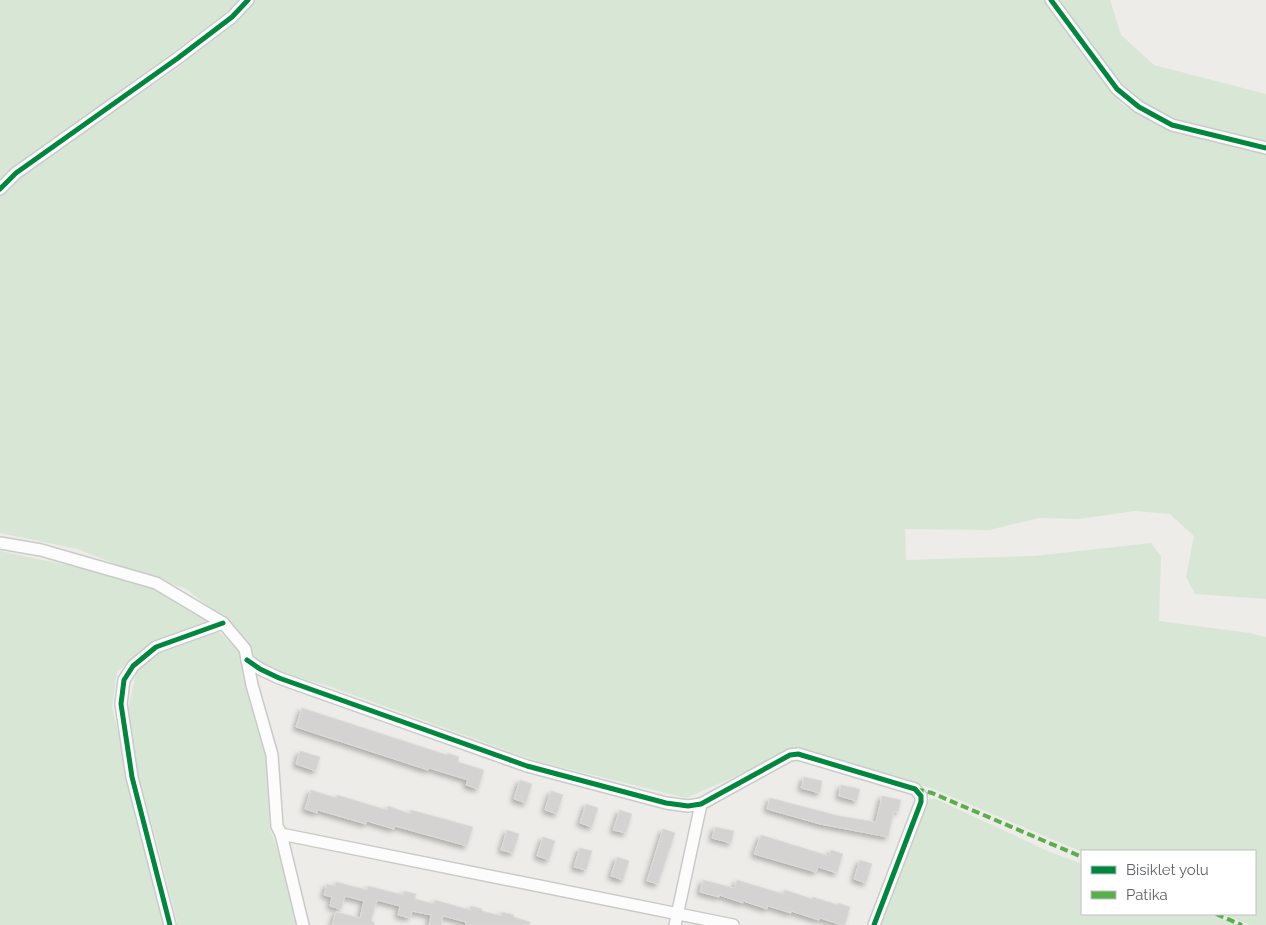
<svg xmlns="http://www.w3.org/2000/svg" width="1266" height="925" font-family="Raleway,sans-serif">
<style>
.green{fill:#d8e6d6}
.building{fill:#d4d3d1;stroke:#dcdbd8;filter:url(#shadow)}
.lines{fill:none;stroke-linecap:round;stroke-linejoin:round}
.street-casing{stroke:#cacac9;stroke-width:14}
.street{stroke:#fcfcfc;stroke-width:11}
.quiet{stroke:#59b04a;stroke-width:4;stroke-dasharray:8 4;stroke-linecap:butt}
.cycleway-casing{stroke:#fff;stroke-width:8}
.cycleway{stroke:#00873e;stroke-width:5}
</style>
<defs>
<filter id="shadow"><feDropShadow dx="-3" dy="3" stdDeviation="2.5" flood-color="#0004"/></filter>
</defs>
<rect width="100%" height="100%" fill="#edece8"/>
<g class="green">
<path d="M0,0H239L223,16L14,168L0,183Z"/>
<path d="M253,0H1044L1122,104L1167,129L1266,154V599L1195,594L1186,577L1194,536L1170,514L1135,511L1079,519L1039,518L989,530L905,529L906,560L1034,556L1151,543L1161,556L1159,621L1250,633L1266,637V925H1250L1224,914H1255V851L1082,852L931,788L796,750L686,798L536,761L331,687L263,667L256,661L251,651L226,620L185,588L160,581L77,549L0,533V195L13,180L179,67Z"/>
<path d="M1055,0H1110L1121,35L1154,65L1266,94V143L1198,127L1161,115L1131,98L1112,77Z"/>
<path d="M0,551L96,571L155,588L209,622L154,641L137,655L117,672L112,707L165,925H0Z"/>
<path d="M219,632L241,653L267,760L270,829L283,865L296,925H178L156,839L136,769L127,714L136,673L153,654Z"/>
<path d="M929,799H936L1050,852L1082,864V914H1214L1237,925H881Z"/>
</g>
<g class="building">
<path d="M302,708L447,755V753L459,757L458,762L484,770L478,789L466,785L468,780L429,768L428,770L296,727Z"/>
<path d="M300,751L320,757L316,771L296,764Z"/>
<path d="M804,777L822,781L820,793L801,788Z"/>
<path d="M520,780L532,784L526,803L514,799Z"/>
<path d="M841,785L860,789L857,801L839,796Z"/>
<path d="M311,790L336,798L337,795L387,810L388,806L410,814L411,810L473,827L467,846L395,826L394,829L367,821L366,824L318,810L317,813L305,809Z"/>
<path d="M551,791L563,795L557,814L545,810Z"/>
<path d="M882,796L901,800L898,812L894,811L888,837L820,824L767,809L770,798L839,816L876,822Z"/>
<path d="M586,804L598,808L592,827L580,823Z"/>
<path d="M620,810L632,814L626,833L613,830Z"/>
<path d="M715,827L734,831L731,843L712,838Z"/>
<path d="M663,829L675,833L658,884L647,881Z"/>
<path d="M507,830L519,834L513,853L501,850Z"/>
<path d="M761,835L829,856L831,850L843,854L837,873L818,867L816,872L754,854Z"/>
<path d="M543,837L555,841L549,860L537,856Z"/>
<path d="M580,848L592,851L586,870L574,867Z"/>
<path d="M617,857L629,861L623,880L611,876Z"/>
<path d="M860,860L872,864L866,883L854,879Z"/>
<path d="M703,880L734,888L737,880L783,894L785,890L812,899L813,897L838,905V903L850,907L845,925H842L820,918L819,920L791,911V913L768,906L767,909L743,901V903L719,895V897L700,892Z"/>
<path d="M336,882L367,890L368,886L403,895L404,891L416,894L415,899L434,904L435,900L470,910L471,906L482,909V911L501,916L502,912L514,915L513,917L530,922V925H466V922L443,916L441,925H429L431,915L412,911L410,918L398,915L400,906L377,900L371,921L374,922V925H332L336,912L360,918L364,901L345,896L341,909L330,906L332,897L324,895L327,884L335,886Z"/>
</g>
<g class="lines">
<g class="street-casing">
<g id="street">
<path d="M1051,0L1117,89L1139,107L1172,125L1266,148"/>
<path d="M0,189L16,173L178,58L232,17L248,0"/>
<path d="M0,543L41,550L156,583L223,623L245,649L252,685L272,755L277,826L281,834L303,925"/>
<path d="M247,660L260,669L279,678L527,766L666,803L688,806L701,804L790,755L798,754L915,789L921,796V802L874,925"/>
<path d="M281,834L733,925"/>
<path d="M170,925L132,777L121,704L124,680L133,666L156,647L223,623"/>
<path d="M675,925L701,804"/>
</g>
</g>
<use href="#street" class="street"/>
<g class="quiet">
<path d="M916,789L932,793L1082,857"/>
<path d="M1216,914L1242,925"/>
</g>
<g class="cycleway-casing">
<g id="cycleway">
<path d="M1051,0L1117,89L1139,107L1172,125L1266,148"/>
<path d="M0,189L16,173L178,58L232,17L248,0"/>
<path d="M247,660L260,669L279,678L527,766L666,803L688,806L701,804L790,755L798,754L915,789L921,796V802L874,925"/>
<path d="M170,925L132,777L121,704L124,680L133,666L156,647L223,623"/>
</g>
</g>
<use href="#cycleway" class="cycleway"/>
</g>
<rect x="1081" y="850" width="175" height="65" fill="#ffffff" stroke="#bfc0c1"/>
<rect x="1091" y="866" width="25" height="8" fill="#00873e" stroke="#bfc0c1"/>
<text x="1126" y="875" font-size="15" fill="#5e6165">Bisiklet yolu</text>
<rect x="1091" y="891" width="25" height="8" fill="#59b04a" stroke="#bfc0c1"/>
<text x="1126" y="900" font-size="15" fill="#5e6165">Patika</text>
</svg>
